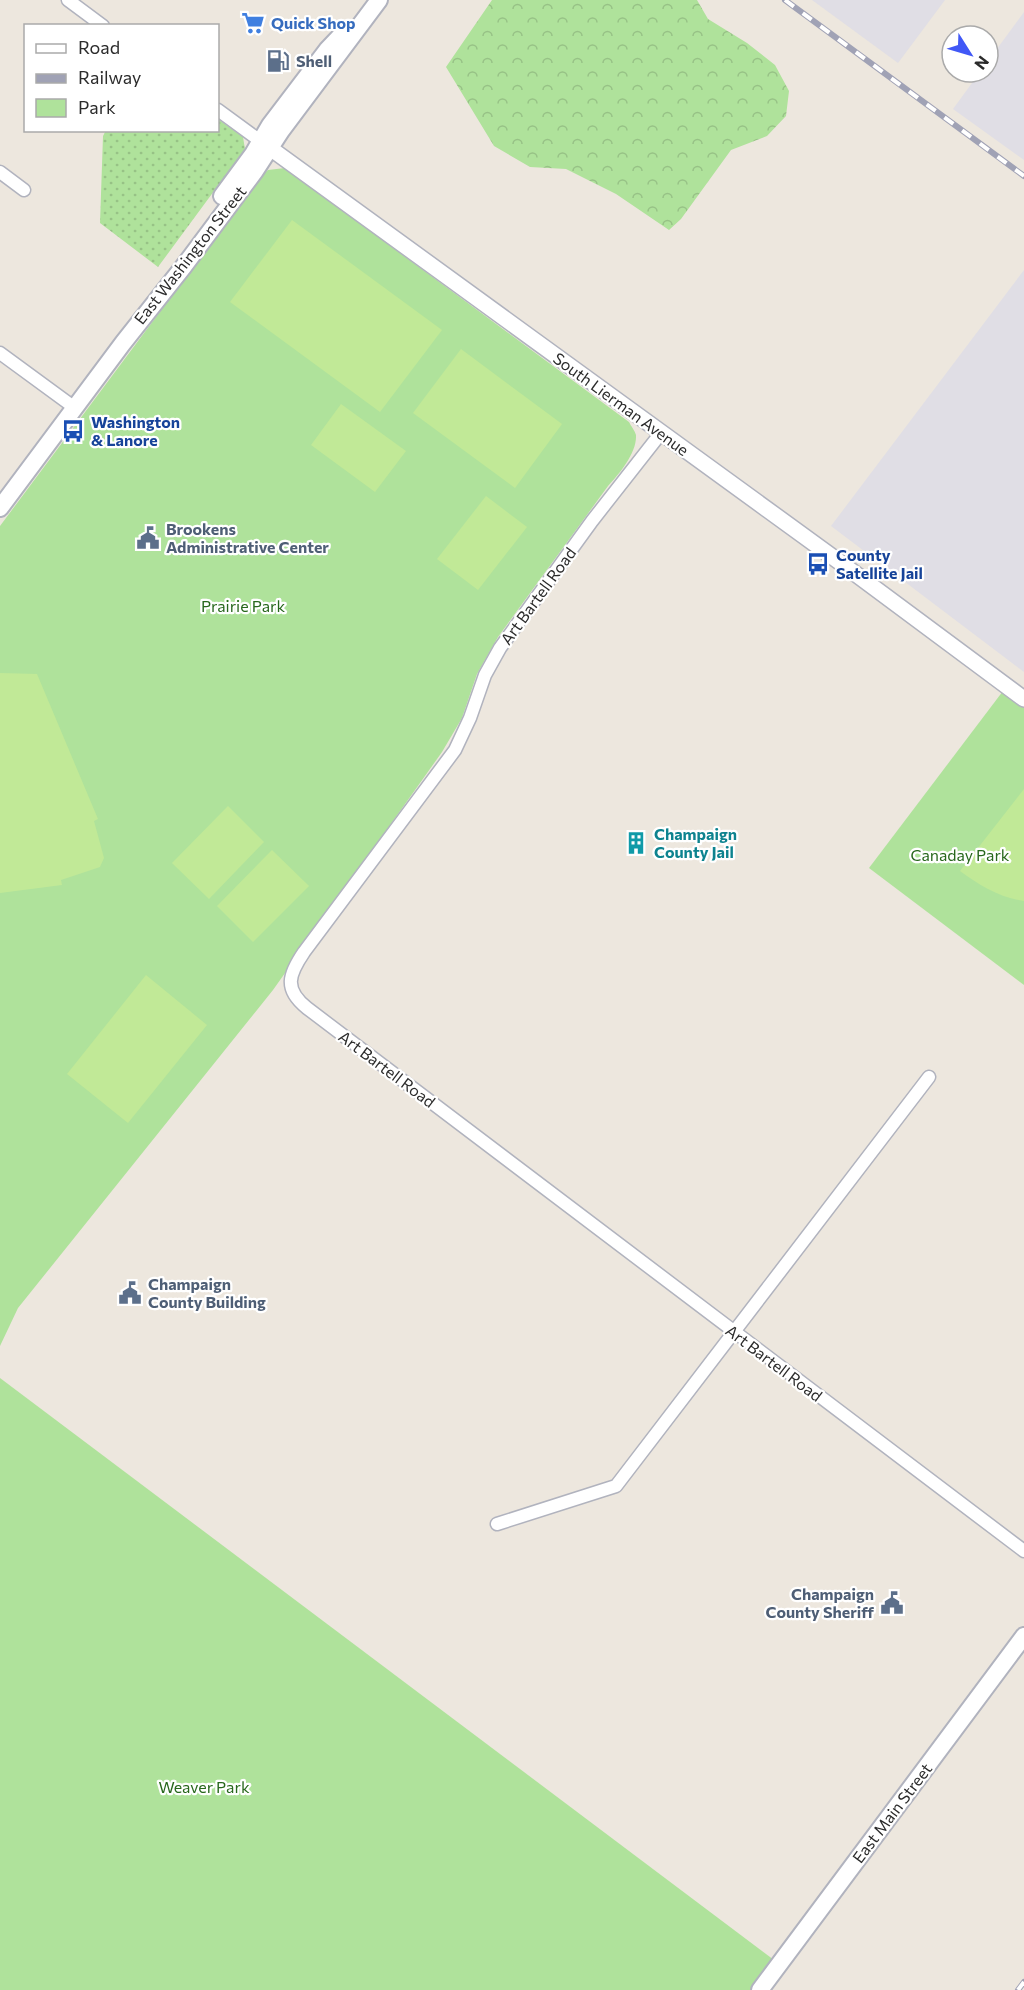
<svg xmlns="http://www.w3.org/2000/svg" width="1024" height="1990" font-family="Commissioner,sans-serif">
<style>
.industrial{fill:#e0dee5}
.forest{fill:url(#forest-crowns)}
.park{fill:#afe29b}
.garden{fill:url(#garden-dots)}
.pitch{fill:#c1e997}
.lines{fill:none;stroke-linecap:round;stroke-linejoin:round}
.minor-casing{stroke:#b1b3be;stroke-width:15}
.tertiary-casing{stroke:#b1b3be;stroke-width:18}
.secondary-casing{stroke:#b1b3be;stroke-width:20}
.minor{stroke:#fff;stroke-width:12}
.tertiary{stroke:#fff;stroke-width:15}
.secondary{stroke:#fff;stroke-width:16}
.rail-casing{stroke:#a0a2b5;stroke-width:6}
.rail{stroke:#fff;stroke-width:4;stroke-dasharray:11;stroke-linecap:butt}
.labels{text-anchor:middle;stroke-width:4.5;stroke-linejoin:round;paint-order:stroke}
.shop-label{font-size:16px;font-weight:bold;fill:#366cbe;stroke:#fff;text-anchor:start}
.service-label{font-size:16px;font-weight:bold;fill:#4e5e75;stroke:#fff;text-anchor:start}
.street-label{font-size:16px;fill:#2b2b2b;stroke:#fff}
.transit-label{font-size:16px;font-weight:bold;fill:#164399;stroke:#fff;text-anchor:start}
.park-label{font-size:16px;fill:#27671c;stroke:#fff}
.culture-label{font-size:16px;font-weight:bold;fill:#0d838f;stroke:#fff;text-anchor:start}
</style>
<defs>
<pattern id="forest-crowns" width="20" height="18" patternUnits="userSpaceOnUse" patternTransform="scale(1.5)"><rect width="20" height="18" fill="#afe29b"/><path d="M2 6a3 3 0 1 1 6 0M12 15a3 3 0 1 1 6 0" fill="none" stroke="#97c286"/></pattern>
<pattern id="garden-dots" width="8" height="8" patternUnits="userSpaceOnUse" patternTransform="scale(1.5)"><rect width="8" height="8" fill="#afe29b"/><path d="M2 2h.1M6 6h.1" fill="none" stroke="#97c286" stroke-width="1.8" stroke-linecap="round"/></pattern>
</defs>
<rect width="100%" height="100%" fill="#ede7de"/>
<g class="industrial">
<path d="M812,0H945L898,63Z"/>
<path d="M1024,12V160L953,109L980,72H988V61Z"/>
<path d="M1024,270V672L831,526Z"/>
</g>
<path class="forest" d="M492,0H697L708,19L747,43L775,65L789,91L786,116L767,136L731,150L681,219L669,230L616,194L566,169L530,167L494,146L446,67Z"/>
<g class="park">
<path d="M285,168L629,422C631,426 635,431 636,435C637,453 619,474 608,486L498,637L477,674L462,718L442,752L273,990L18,1308L0,1346V526L262,175L268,170Z"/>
<path d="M1003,691L1024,707V985L869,868Z"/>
<path d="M0,1378L778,1963L759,1990H0Z"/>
</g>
<path class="garden" d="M218,119L243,137L245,149L158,267L100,223L103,136L106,130H218Z"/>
<g class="pitch">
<path d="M292,220L442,330L380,412L230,302Z"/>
<path d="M461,349L562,424L515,488L413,413Z"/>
<path d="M341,404L406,451L375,492L311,445Z"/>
<path d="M486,496L527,527L478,590L437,559Z"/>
<path d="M0,673L37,674L98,819L94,821L104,858L100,867L61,880L62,885L0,893Z"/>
<path d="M1024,789V901C1000,898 979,885 960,871Z"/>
<path d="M228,806L264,842L209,899L172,863Z"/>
<path d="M272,850L309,886L253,942L217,906Z"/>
<path d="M146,975L207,1025L128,1123L67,1074Z"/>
</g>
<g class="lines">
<g class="minor-casing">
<g id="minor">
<path d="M68,0L103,26"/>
<path d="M218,110L267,146"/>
<path d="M0,172L24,190"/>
<path d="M0,353L75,408"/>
<path d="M661,433L592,521L500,648L485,675L470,718L455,750L304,952C289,974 283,989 307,1008L1024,1551"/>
<path d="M497,1524L616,1486L929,1077"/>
</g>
</g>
<g class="tertiary-casing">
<path id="tertiary" d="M270,148L845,566L1024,699"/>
</g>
<g class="secondary-casing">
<g id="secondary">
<path d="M222,196L253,154L270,125L327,50L346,30"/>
<path d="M0,508L123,343L184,266L255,171L281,131L379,0"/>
<path d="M760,1990L1024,1636"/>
</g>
</g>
<use href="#minor" class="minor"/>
<use href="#tertiary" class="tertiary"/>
<use href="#secondary" class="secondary"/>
<g class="rail-casing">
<g id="rail">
<path d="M785,0L1024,176"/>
<path d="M1018,1990L1024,1982"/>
</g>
</g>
<use href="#rail" class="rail"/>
</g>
<defs>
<g id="supermarket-bare" transform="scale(1.8)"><path d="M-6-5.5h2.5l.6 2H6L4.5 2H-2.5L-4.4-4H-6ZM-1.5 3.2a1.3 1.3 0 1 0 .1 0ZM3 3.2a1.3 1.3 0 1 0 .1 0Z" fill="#3f7fe0" stroke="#fff" stroke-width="2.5" paint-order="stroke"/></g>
<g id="fuel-bare" transform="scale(1.8)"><path d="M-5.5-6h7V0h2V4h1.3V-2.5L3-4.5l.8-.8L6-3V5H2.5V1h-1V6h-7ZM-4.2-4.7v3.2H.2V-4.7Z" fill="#5c6f8a" stroke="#fff" stroke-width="2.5" paint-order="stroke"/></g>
<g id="bus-bare" transform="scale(1.8)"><path d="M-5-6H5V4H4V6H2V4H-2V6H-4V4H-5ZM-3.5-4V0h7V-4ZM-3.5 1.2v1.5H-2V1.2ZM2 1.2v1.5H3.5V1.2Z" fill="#1a4fb4" stroke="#fff" stroke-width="2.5" paint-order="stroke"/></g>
<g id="civic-bare" transform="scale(1.8)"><path d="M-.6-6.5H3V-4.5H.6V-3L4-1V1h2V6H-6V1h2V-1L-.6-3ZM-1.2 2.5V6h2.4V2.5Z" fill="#5c6f8a" stroke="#fff" stroke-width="2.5" paint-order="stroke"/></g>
<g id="building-bare" transform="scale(1.8)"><path d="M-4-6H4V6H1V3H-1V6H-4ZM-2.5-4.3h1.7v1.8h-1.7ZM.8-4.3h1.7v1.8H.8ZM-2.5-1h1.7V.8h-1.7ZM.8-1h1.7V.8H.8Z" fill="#0f9aa8" stroke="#fff" stroke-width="2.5" paint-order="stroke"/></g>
</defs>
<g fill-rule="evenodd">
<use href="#supermarket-bare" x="253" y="23"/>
<use href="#fuel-bare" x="278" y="61"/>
<use href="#bus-bare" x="73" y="431"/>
<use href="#civic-bare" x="148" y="538"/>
<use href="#bus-bare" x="818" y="564"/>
<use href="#building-bare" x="636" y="843"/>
<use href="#civic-bare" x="130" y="1293"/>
<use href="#civic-bare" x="892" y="1603"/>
</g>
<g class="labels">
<g class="shop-label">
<text x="271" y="29">Quick Shop</text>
</g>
<g class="service-label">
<text x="296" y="67">Shell</text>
<text x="166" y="535">Brookens<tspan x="166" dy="18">Administrative Center</tspan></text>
<text x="148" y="1290">Champaign<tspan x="148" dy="18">County Building</tspan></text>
<text x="874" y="1600" text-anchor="end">Champaign<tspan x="874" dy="18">County Sheriff</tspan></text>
</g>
<g class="street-label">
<text transform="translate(190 255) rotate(-52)" y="6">East Washington Street</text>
<text transform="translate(621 404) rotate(36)" y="6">South Lierman Avenue</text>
<text transform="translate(538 596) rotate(-54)" y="6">Art Bartell Road</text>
<text transform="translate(387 1069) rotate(37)" y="6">Art Bartell Road</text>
<text transform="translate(774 1363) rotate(37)" y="6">Art Bartell Road</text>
<text transform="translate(892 1813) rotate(-53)" y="6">East Main Street</text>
</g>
<g class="transit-label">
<text x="91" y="428">Washington<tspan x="91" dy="18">&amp; Lanore</tspan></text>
<text x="836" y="561">County<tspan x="836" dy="18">Satellite Jail</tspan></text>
</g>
<g class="park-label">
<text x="243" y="612">Prairie Park</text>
<text x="960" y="861">Canaday Park</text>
<text x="204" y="1793">Weaver Park</text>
</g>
<g class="culture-label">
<text x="654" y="840">Champaign<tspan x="654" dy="18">County Jail</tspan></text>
</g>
</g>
<rect x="24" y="24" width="195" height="108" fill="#ffffff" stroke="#aaaaaa" stroke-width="1.5"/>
<rect x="36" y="44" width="30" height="9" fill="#ffffff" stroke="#aaaaaa" stroke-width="1.5"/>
<text x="78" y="54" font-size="18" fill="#2b2b2b">Road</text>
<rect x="36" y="74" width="30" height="9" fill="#a0a2b5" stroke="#aaaaaa" stroke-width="1.5"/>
<text x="78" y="84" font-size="18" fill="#2b2b2b">Railway</text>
<rect x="36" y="99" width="30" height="18" fill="#afe29b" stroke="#aaaaaa" stroke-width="1.5"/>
<text x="78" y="114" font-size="18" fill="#2b2b2b">Park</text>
<g transform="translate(970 54) rotate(127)"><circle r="28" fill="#ffffff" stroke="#aaaaaa" stroke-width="1.5"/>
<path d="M0-4.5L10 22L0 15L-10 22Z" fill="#4158f6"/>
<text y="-9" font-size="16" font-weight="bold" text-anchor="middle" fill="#2b2b2b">N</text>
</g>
</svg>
